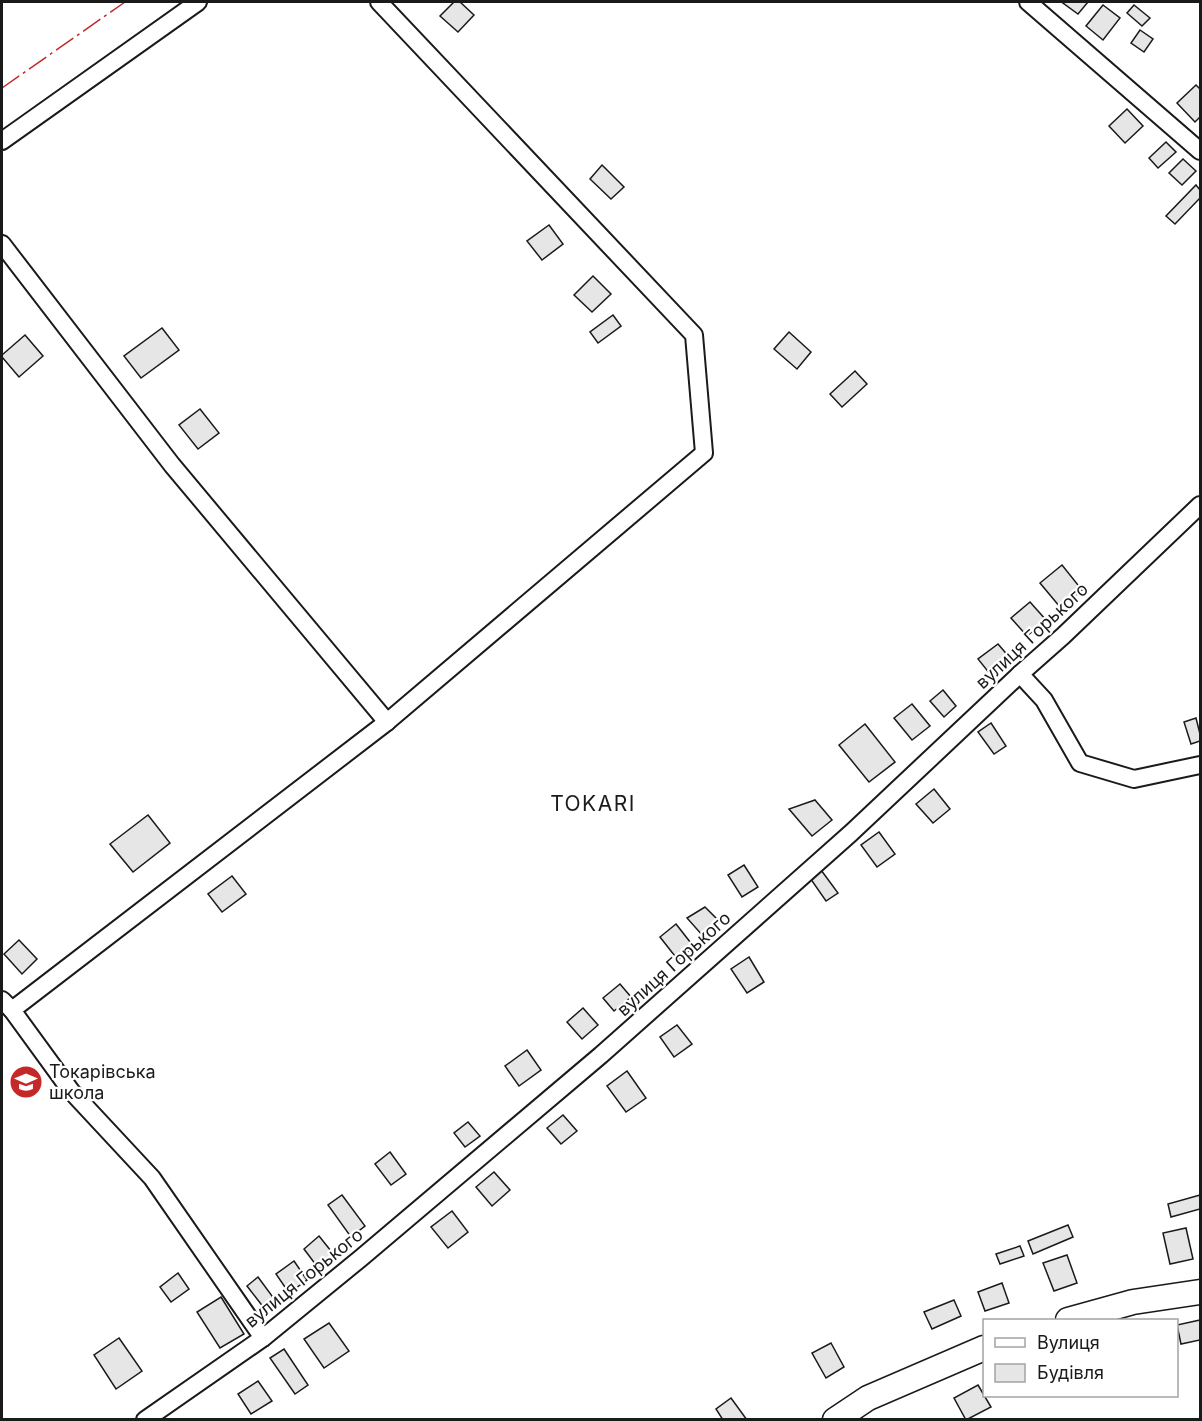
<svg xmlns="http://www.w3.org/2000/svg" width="1202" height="1421" font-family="Inter,sans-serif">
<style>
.building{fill:#e6e6e6;stroke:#1a1a1a;stroke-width:1.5}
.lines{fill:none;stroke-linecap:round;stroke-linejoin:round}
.street-casing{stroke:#1a1a1a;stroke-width:20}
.secondary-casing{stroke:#1a1a1a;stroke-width:27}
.street{stroke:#fff;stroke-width:16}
.secondary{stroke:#fff;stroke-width:24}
.power{stroke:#c62828;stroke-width:1.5;stroke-dasharray:21 4.5 3 4.5;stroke-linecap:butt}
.labels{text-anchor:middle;stroke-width:4.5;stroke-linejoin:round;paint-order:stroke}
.street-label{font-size:18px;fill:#1a1a1a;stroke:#fff}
.poi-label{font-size:18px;fill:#1a1a1a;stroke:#fff;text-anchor:start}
.quarter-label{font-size:21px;letter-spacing:1.5px;fill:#1a1a1a;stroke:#fff}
</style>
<rect width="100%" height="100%" fill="#fff"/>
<g class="building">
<path d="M454,2H460L474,15L458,32L440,16Z"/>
<path d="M1065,2H1088L1078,14L1063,3Z"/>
<path d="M1103,5L1120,18L1103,40L1086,26Z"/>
<path d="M1134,5L1150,18L1142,26L1127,13Z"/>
<path d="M1140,30L1153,39L1144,52L1131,43Z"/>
<path d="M1196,85L1200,89V117L1195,122L1177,103Z"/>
<path d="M1127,109L1143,126L1125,143L1109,126Z"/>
<path d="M1166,142L1176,152L1158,168L1149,158Z"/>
<path d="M1183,159L1196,171L1182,185L1169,173Z"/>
<path d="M602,165L624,187L611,199L590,179Z"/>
<path d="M1196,185L1200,190V198L1175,224L1166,216Z"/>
<path d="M549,225L563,244L542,260L527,241Z"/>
<path d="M593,276L611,294L592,312L574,295Z"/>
<path d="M613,315L621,326L598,343L590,332Z"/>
<path d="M162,328L179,350L141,378L124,356Z"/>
<path d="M789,332L811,352L797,369L774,349Z"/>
<path d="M25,335L43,356L19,377L2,357V355Z"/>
<path d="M855,371L867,384L842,407L830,394Z"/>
<path d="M200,409L219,433L198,449L179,425Z"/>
<path d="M1062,565L1082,590L1060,607L1040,583Z"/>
<path d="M1030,602L1046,620L1027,636L1011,618Z"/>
<path d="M998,644L1010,658L990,674L978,659Z"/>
<path d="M943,690L956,706L944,717L930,701Z"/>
<path d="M912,704L930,726L912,740L894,718Z"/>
<path d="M1196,718L1200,734V741L1191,744L1184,722Z"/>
<path d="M991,723L1006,746L994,754L978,732Z"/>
<path d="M865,724L895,762L869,782L839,745Z"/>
<path d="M934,789L950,809L933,823L916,804Z"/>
<path d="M815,800L832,820L812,836L789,809Z"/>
<path d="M148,815L170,843L133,872L110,844Z"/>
<path d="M879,832L895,854L877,867L861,845Z"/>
<path d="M744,865L758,887L742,897L728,875Z"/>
<path d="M821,870L838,893L826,901L810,878Z"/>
<path d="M232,876L246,894L222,912L208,894Z"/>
<path d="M705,907L719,921L703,936L687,918Z"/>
<path d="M676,924L694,947L678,960L660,937Z"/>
<path d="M19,940L37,959L22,974L4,954Z"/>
<path d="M749,957L764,982L747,993L731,969Z"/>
<path d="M620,984L631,997L614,1011L603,998Z"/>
<path d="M583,1008L598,1025L582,1039L567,1022Z"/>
<path d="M677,1025L692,1044L674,1057L660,1037Z"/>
<path d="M527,1050L541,1070L519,1086L505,1066Z"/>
<path d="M627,1071L646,1098L626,1112L607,1086Z"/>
<path d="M563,1115L577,1131L561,1144L547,1128Z"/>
<path d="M468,1122L480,1136L465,1147L454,1133Z"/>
<path d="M390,1152L406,1174L391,1185L375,1164Z"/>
<path d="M494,1172L510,1190L492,1206L476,1187Z"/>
<path d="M342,1195L365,1226L351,1237L328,1205Z"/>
<path d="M1200,1195V1209L1171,1217L1168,1204Z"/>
<path d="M452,1211L468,1232L448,1248L431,1227Z"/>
<path d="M1068,1225L1073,1237L1033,1254L1028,1241Z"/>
<path d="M1186,1228L1193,1259L1170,1264L1163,1233Z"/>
<path d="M319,1236L335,1256L319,1269L304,1249Z"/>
<path d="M1020,1246L1024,1256L1000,1264L996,1254Z"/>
<path d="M1067,1255L1077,1283L1054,1291L1043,1263Z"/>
<path d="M294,1261L307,1280L289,1293L276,1274Z"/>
<path d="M178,1273L189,1289L171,1302L160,1287Z"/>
<path d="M258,1277L275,1300L264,1308L247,1286Z"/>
<path d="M1002,1283L1009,1303L985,1311L978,1292Z"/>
<path d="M221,1297L244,1334L220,1348L197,1312Z"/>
<path d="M954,1300L961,1316L932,1329L924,1312Z"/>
<path d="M1200,1320V1340L1181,1344L1177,1325Z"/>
<path d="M329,1323L349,1351L324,1368L304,1339Z"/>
<path d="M119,1338L142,1371L116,1389L94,1355Z"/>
<path d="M831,1343L844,1367L826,1378L812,1353Z"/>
<path d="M284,1349L308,1385L295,1394L270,1358Z"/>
<path d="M258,1381L272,1401L251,1414L238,1394Z"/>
<path d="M978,1385L991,1407L966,1420L954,1398Z"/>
<path d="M731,1398L747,1420H723L716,1409Z"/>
</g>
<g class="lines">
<g class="street-casing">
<g id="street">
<path d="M1028,2L1200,151"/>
<path d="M2,141L198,2"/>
<path d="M2,244L172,465L387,722"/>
<path d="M1020,674L1044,700L1080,763L1134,779L1200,765"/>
<path d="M2,1000L12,1010L387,722L704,453L694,335L379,2"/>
<path d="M12,1010L71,1091L152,1178L263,1338"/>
<path d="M145,1420L263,1338L361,1258L601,1055L851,833L1020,674L1063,636L1200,505"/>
</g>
</g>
<g class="secondary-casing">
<g id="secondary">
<path d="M1068,1320L1133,1302L1200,1292"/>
<path d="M835,1420L868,1398L984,1348"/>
</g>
</g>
<use href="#street" class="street"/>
<use href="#secondary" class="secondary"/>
<g class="power">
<path d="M2,2H3"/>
<path d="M2,88L125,2"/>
</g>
</g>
<defs>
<g id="school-disc" transform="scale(1.725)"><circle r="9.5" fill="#c62828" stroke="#fff"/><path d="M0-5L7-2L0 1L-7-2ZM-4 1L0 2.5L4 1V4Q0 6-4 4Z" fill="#fff"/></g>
</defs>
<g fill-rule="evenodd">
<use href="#school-disc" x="26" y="1082"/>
</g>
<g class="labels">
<g class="street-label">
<text transform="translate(1032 636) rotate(-43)" y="6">вулиця Горького</text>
<text transform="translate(674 964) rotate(-42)" y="6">вулиця Горького</text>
<text transform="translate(304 1278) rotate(-39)" y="6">вулиця Горького</text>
</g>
<g class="poi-label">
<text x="49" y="1078">Токарівська<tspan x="49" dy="21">школа</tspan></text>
</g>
<g class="quarter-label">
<text x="593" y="811">TOKARI</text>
</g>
</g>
<rect width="1202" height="1421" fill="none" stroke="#1a1a1a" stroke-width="6"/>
<rect x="983" y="1319" width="195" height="78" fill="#ffffff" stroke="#a3a3a3" stroke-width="1.5"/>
<rect x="995" y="1338" width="30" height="9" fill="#ffffff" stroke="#a3a3a3" stroke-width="1.5"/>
<text x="1037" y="1349" font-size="18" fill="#1a1a1a">Вулиця</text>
<rect x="995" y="1364" width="30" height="18" fill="#e6e6e6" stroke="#a3a3a3" stroke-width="1.5"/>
<text x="1037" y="1379" font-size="18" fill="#1a1a1a">Будівля</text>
</svg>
